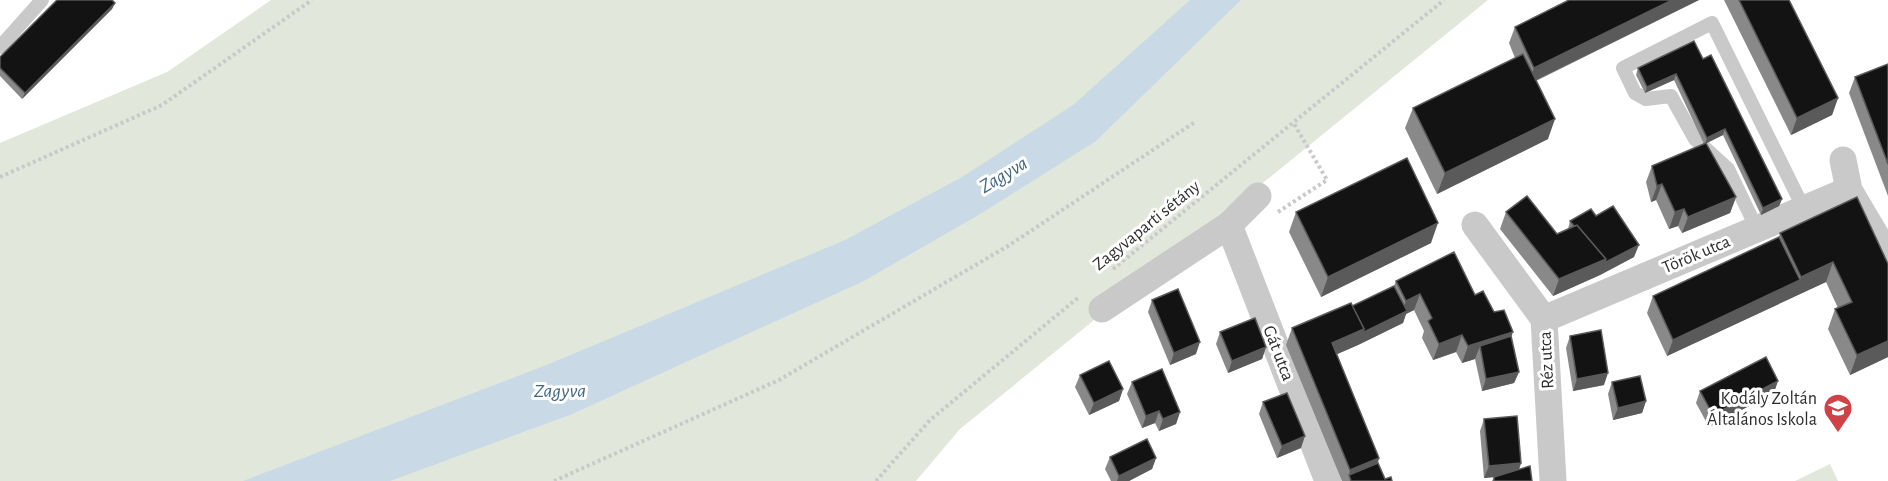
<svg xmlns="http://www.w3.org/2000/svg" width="1888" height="481" font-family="'Alegreya Sans',sans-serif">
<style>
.green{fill:#e1e8db}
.water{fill:#c9dae6}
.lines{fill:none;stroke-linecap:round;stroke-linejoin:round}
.path{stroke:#c9c9c9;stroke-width:4;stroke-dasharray:3 3;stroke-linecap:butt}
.lane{stroke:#c9c9c9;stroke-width:14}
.street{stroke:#c9c9c9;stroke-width:27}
.wall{fill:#898989}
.shaded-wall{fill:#5a5a5a}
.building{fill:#131313;stroke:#5a5a5a;stroke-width:1.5}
.labels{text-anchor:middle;stroke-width:6;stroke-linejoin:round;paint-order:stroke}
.street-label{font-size:18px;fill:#2c2c2c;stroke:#fff}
.poi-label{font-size:18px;fill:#2c2c2c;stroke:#fff;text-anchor:end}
.water-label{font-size:20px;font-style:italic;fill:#446983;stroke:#fff}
</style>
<rect width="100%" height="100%" fill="#fff"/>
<g class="green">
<path d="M271,0H1488L960,429L916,481H0V143L167,72Z"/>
<path d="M1830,464L1838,481H1795Z"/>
</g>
<path class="water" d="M1190,0H1241L1096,141L982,213L864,281L570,415L390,481H243L549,364L845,240L962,177L1073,105Z"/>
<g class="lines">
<g class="path">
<path d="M0,177L162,105L312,0"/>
<path d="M1278,212L1327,180L1293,122"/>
<path d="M1113,269L1444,0"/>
<path d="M554,481L779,380L1008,246L1195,122"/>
<path d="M876,481L930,420L1079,297"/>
</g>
<g class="lane">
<path d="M0,47L42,0"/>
<path d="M1757,229L1728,169L1695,139L1671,96L1646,99L1635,93L1623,68L1712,23L1804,209"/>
</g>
<g class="street">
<path d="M1843,160L1849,190L1888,256"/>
<path d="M1229,225L1258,196"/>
<path d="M1475,225L1544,319L1553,481"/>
<path d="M1102,309L1229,225L1328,481"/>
<path d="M1544,319L1849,190"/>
</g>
</g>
<g class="wall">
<path d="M1569,0H1699L1536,81L1548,139L1437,194L1405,128L1413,108L1515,58L1509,43L1515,27Z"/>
<path d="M1724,0H1789L1838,98L1832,115L1791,135Z"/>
<path d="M115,3L112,9L22,99L0,76V57Z"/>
<path d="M1703,59L1782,199L1779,206L1761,215L1723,135L1706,143L1736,197L1730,213L1682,233L1678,226L1669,229L1656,200L1651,202L1646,182L1652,166L1704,144L1674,80L1645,93L1636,75L1638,68Z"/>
<path d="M1888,64V196L1849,93L1855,77Z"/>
<path d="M1857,197L1888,357L1850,375L1828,329L1835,309L1838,308L1826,282L1667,356L1647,313L1653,296L1779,237L1780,233Z"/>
<path d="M1296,212L1431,243L1321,297L1289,232Z"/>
<path d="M1506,212L1557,234L1568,229L1570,221L1596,216L1634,257L1600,275L1553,296L1500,229Z"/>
<path d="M1396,281L1494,312L1511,337L1519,372L1514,383L1482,391L1475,359L1462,363L1456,352L1433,360L1422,338L1424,331L1414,310L1406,314L1403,323L1358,345L1337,354L1379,458L1378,463L1385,479L1392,481H1342L1286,345L1292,328L1352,306L1394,286Z"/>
<path d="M1152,300L1196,354L1170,365L1148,312Z"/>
<path d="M1220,332L1266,347L1262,359L1228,373L1216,344Z"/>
<path d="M1570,336L1604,385L1573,391L1566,348Z"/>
<path d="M1080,375L1123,389L1119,401L1089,415L1075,387Z"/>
<path d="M1132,382L1180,412L1176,424L1159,431L1155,423L1142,428L1127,394Z"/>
<path d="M1612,382L1646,401L1642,413L1613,420L1608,394Z"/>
<path d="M1700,391L1774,393L1709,427L1696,403Z"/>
<path d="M1263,402L1301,448L1277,458L1259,414Z"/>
<path d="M1484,419L1521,463L1519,470L1532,481H1492L1494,477L1484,478L1480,431Z"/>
<path d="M1110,457L1156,458L1152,469L1129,481H1111L1105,469Z"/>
</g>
<g class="shaded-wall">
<path d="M1672,0H1699L1528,84L1534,68Z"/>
<path d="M115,3L112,9L22,99L25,93Z"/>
<path d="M1676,74L1674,80L1645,93L1647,87Z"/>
<path d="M1838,98L1832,115L1791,135L1797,118Z"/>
<path d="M1555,119L1548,139L1437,194L1445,173Z"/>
<path d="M1725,129L1723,135L1705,144L1707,138Z"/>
<path d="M1662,184L1656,200L1651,202L1657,186Z"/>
<path d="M1736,197L1730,213L1682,233L1688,217Z"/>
<path d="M1782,199L1779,206L1761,215L1763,208Z"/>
<path d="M1684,209L1678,226L1669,229L1675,212Z"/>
<path d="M1438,223L1431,243L1321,297L1328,277Z"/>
<path d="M1639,245L1634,257L1600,275L1553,296L1559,279Z"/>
<path d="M1833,262L1826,282L1667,356L1673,340L1800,280L1801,277Z"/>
<path d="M1420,294L1414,310L1406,314L1403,323L1358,345L1326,359L1332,343L1401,314L1406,301Z"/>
<path d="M1513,332L1507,348L1480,346L1475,359L1462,363L1468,346Z"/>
<path d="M1462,335L1456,352L1433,360L1439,344Z"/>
<path d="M1888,341V357L1850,375L1857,355Z"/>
<path d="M1200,342L1196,354L1170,365L1174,353Z"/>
<path d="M1266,347L1262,359L1228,373L1232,361Z"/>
<path d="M1519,372L1514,383L1482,391L1486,379Z"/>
<path d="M1608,373L1604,385L1573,391L1577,379Z"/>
<path d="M1778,381L1774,393L1709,427L1713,415Z"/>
<path d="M1123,389L1119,401L1089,415L1094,403Z"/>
<path d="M1646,401L1642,413L1613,420L1618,408Z"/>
<path d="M1159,411L1155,423L1142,428L1146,416Z"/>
<path d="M1180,412L1176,424L1159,431L1163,419Z"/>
<path d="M1305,436L1301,448L1277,458L1282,446Z"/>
<path d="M1156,458L1152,469L1129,481H1117L1119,476Z"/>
<path d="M1379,458L1373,475H1349L1350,470Z"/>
<path d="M1521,463L1517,475L1484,478L1489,466Z"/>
</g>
<g class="building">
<path d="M57,0H112L115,3L25,93L0,68V57Z"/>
<path d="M1569,0H1672L1534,68L1515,27Z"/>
<path d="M1739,0H1789L1838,98L1797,118Z"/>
<path d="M1694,41L1703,59L1711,55L1782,199L1763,208L1725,129L1707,138L1676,74L1647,87L1638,68Z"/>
<path d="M1523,54L1555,119L1445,173L1413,108Z"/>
<path d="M1888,64V164L1855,77Z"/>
<path d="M1706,143L1736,197L1688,217L1684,209L1675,212L1662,184L1657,186L1652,166Z"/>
<path d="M1407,158L1438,223L1328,277L1296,212Z"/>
<path d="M1527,196L1557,234L1577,225L1606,259L1559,279L1506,212Z"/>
<path d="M1857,197L1888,264V341L1857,355L1835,309L1852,302L1833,262L1801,277L1780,233Z"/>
<path d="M1613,206L1639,245L1604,263L1606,259L1577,225L1574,226L1570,221L1591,209L1596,216Z"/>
<path d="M1779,237L1800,280L1673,340L1653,296Z"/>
<path d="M1454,252L1475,295L1483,291L1494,312L1504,310L1513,332L1468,346L1462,335L1439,344L1428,321L1432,318L1420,294L1406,301L1396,281Z"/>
<path d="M1394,286L1407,311L1362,333L1364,329L1352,306Z"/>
<path d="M1178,289L1200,342L1174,353L1152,300Z"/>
<path d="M1351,303L1364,329L1332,343L1379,458L1350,470L1292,328Z"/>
<path d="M1255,318L1266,347L1232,361L1220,332Z"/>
<path d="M1601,330L1608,373L1577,379L1570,336Z"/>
<path d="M1511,336L1519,372L1486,379L1480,346Z"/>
<path d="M1766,357L1778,381L1713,415L1700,391Z"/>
<path d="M1109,361L1123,389L1094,403L1080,375Z"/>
<path d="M1162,369L1180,412L1163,419L1159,411L1146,416L1132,382Z"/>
<path d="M1640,376L1646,401L1618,408L1612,382Z"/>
<path d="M1287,393L1305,436L1282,446L1263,402Z"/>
<path d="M1517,416L1521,463L1489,466L1484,419Z"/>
<path d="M1147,439L1156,458L1119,476L1110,457Z"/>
<path d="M1378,463L1385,479L1391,477L1392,481H1351L1349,475Z"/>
<path d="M1530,466L1532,481H1494V477Z"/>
</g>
<defs>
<g id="school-pin" transform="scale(1.5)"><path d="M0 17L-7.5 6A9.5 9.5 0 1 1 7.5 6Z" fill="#cf4248" stroke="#fff"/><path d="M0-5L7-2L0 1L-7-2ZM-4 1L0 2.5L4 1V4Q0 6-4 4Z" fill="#fff"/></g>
</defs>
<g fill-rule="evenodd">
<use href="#school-pin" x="1838" y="408"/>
</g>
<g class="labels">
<g class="street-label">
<text transform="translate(1146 225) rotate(-39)" y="6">Zagyvaparti sétány</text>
<text transform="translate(1696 254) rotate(-23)" y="6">Török utca</text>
<text transform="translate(1279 353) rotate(69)" y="6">Gát utca</text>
<text transform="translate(1546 360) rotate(-93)" y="6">Réz utca</text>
</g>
<g class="poi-label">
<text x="1817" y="404">Kodály Zoltán<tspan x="1817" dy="21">Általános Iskola</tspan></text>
</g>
<g class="water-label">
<text transform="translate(1003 174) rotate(-31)" y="7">Zagyva</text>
<text x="560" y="397">Zagyva</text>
</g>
</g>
</svg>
